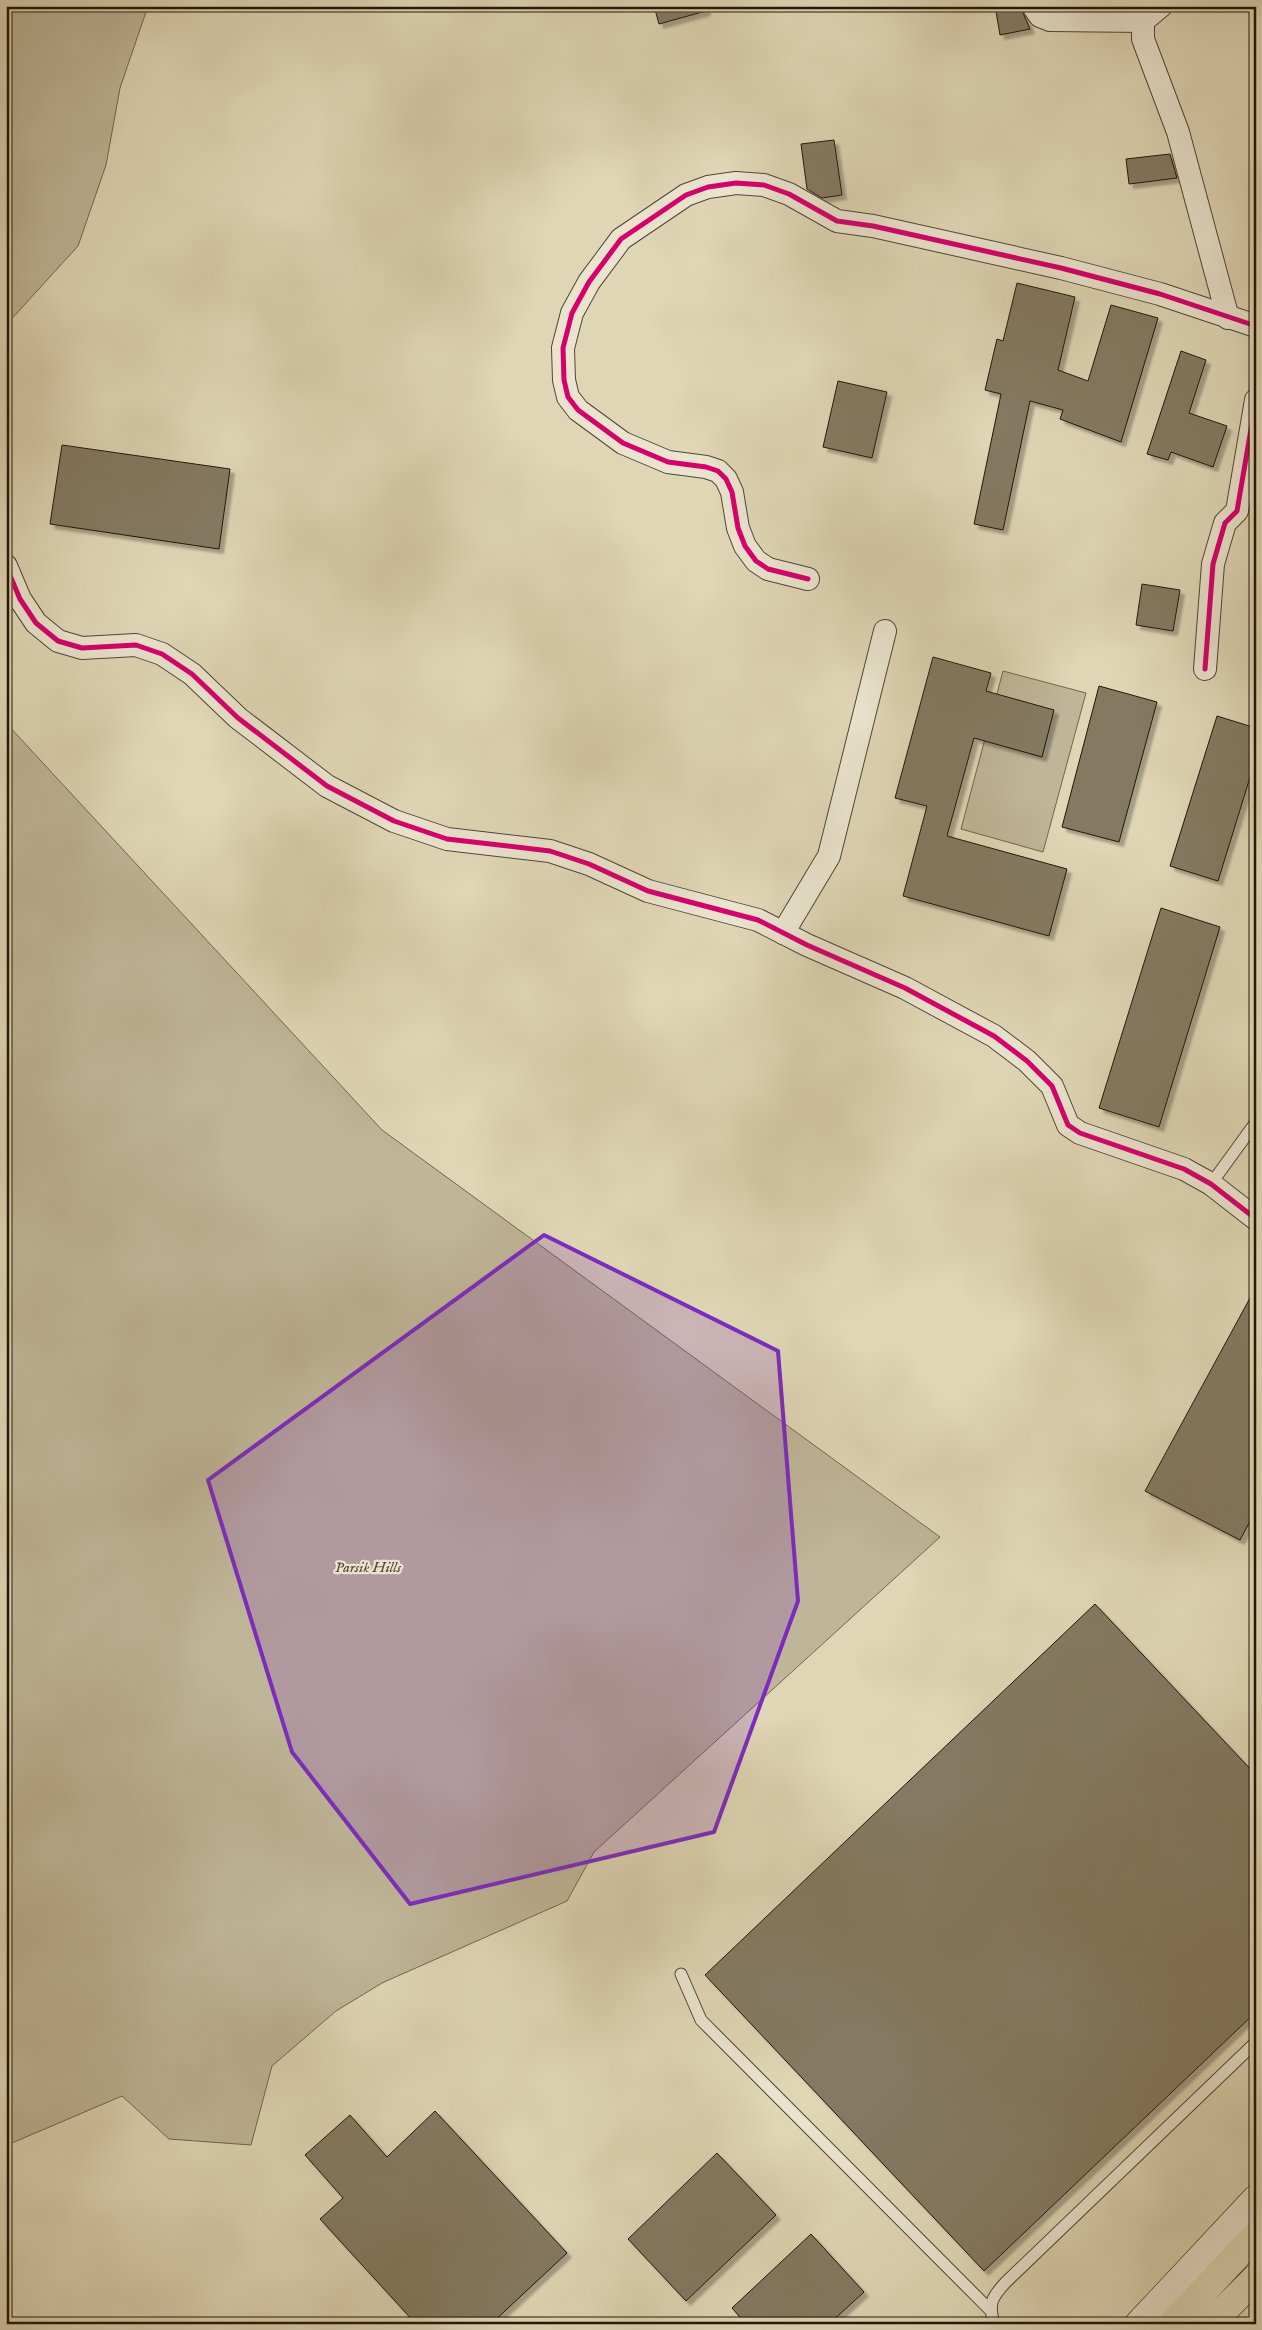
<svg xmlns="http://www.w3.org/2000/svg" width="1262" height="2330" font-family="'IM FELL English',serif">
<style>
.green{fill:#bfb598;stroke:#706650}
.building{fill:#847a62;stroke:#221608;filter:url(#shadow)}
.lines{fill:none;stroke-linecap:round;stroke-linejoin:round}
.service-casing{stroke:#514633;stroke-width:13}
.minor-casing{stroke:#514633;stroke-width:24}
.secondary-casing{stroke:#221608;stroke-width:29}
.trunk-casing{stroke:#221608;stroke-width:29}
.service{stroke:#eae4cf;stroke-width:11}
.minor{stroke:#eae4cf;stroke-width:22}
.secondary{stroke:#eae4cf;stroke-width:28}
.trunk{stroke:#dfd6b5;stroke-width:28}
.cycleway-casing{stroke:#eae4cf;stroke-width:8}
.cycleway{stroke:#d6006c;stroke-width:5}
.marked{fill:#7b2cbf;fill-opacity:0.2;stroke:#7b2cbf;stroke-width:4;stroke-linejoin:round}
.labels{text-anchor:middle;stroke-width:4.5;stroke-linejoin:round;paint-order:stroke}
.park-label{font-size:15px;font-style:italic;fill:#514633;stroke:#eae4cf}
</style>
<defs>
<filter id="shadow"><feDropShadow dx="4.5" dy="4.5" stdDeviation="1" flood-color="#0004"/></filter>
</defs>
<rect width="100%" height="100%" fill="#dfd6b5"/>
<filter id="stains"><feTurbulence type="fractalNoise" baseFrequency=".004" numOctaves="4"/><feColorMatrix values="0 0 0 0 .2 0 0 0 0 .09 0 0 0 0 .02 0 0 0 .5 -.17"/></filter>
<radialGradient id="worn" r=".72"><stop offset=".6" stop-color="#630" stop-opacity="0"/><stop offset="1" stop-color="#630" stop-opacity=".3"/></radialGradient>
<g class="green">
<path d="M6,6H148L120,88L106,165L78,246L6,325Z"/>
<path d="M1003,671L1086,693L1043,852L961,829Z"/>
<path d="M6,723L382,1130L940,1537L594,1852L567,1901L382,1983L336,2011L272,2066L251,2145L169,2139L122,2096L12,2143L6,2141Z"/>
</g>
<g class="building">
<path d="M654,6H705L706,11L659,24Z"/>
<path d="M995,6H1020L1030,29L1000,35Z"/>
<path d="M834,140L842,195L822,198L807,189L801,144Z"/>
<path d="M1170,154L1177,178L1129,184L1126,159Z"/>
<path d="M1017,283L1075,297L1058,370L1088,381L1111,305L1158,318L1121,442L1060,419L1063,410L1030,401L1003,530L974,524L1001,394L985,390L997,339L1003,341Z"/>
<path d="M1181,351L1206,360L1189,413L1227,426L1213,467L1171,452L1168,460L1147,454Z"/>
<path d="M838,381L887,392L872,458L823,447Z"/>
<path d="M62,445L230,469L219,549L50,524Z"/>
<path d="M1142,584L1180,590L1173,631L1136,625Z"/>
<path d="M933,657L991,673L986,691L1054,710L1042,757L974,738L947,836L1067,869L1049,936L903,896L927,806L895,798Z"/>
<path d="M1099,686L1157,702L1119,842L1062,827Z"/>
<path d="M1217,716L1256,728V758L1218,881L1170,866Z"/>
<path d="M1161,908L1220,927L1159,1127L1099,1108Z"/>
<path d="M1256,1287V1510L1240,1540L1145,1491Z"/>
<path d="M1095,1604L1256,1775V2012L984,2271L705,1975Z"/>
<path d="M435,2111L567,2253L491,2324H416L320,2219L343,2198L305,2155L350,2115L387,2157Z"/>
<path d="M717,2153L776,2215L686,2301L628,2239Z"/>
<path d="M811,2234L864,2292L829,2324H746L732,2308Z"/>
</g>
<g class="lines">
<g class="service-casing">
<g id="service">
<path d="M1211,1184L1256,1122"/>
<path d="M681,1974L701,2020L990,2310"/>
<path d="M994,2324C988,2303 992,2297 1006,2282L1256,2042"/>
</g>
</g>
<g class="minor-casing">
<g id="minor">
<path d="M1033,6L1040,16L1050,20L1143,21"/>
<path d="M1161,6L1143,21V39L1178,132L1228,318"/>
<path d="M6,566L20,599L36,623L58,641L82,648L136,645L162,654L192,674L238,718L327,786L394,821L447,839L550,851L589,864L648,891L758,920L807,945L905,988L994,1036L1027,1061L1052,1086L1068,1125L1080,1133L1184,1169L1211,1184L1256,1219"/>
<path d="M808,579L768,569L756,561L745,546L738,528L732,492L726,479L718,471L706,467L668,462L623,443L578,410L568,397L564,380L563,348L572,313L589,282L621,239L686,195L708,187L736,183L764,185L789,194L837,221L873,226L1061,268L1160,294L1256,326"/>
<path d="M1205,669L1213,564L1225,523L1237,511L1256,400"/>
<path d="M783,933L829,856L885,631"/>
</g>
</g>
<g class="secondary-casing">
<path id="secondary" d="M1139,2324L1256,2199"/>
</g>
<g class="trunk-casing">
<g id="trunk">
<path d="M1173,2324L1256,2235"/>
<path d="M1210,2324L1256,2278"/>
</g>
</g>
<use href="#service" class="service"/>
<use href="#minor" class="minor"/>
<use href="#secondary" class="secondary"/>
<use href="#trunk" class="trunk"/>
<g class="cycleway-casing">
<g id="cycleway">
<path d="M6,566L20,599L36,623L58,641L82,648L136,645L162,654L192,674L238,718L327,786L394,821L447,839L550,851L589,864L648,891L758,920L807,945L905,988L994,1036L1027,1061L1052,1086L1068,1125L1080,1133L1184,1169L1211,1184L1256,1219"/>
<path d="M808,579L768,569L756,561L745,546L738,528L732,492L726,479L718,471L706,467L668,462L623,443L578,410L568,397L564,380L563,348L572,313L589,282L621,239L686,195L708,187L736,183L764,185L789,194L837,221L873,226L1061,268L1160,294L1256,326"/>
<path d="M1205,669L1213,564L1225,523L1237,511L1256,400"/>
</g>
</g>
<use href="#cycleway" class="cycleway"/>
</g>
<path class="marked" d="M544,1235L778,1351L798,1601L714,1832L410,1904L292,1752L208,1480Z"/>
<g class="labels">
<g class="park-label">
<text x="368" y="1572">Parsik Hills</text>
</g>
</g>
<rect width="1262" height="2330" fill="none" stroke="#dfd6b5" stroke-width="25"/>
<rect x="8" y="8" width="1247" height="2315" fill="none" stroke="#221608" stroke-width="2.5"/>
<rect x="12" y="12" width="1237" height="2305" fill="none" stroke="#221608"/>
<rect width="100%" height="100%" filter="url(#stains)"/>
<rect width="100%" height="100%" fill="url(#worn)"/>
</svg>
